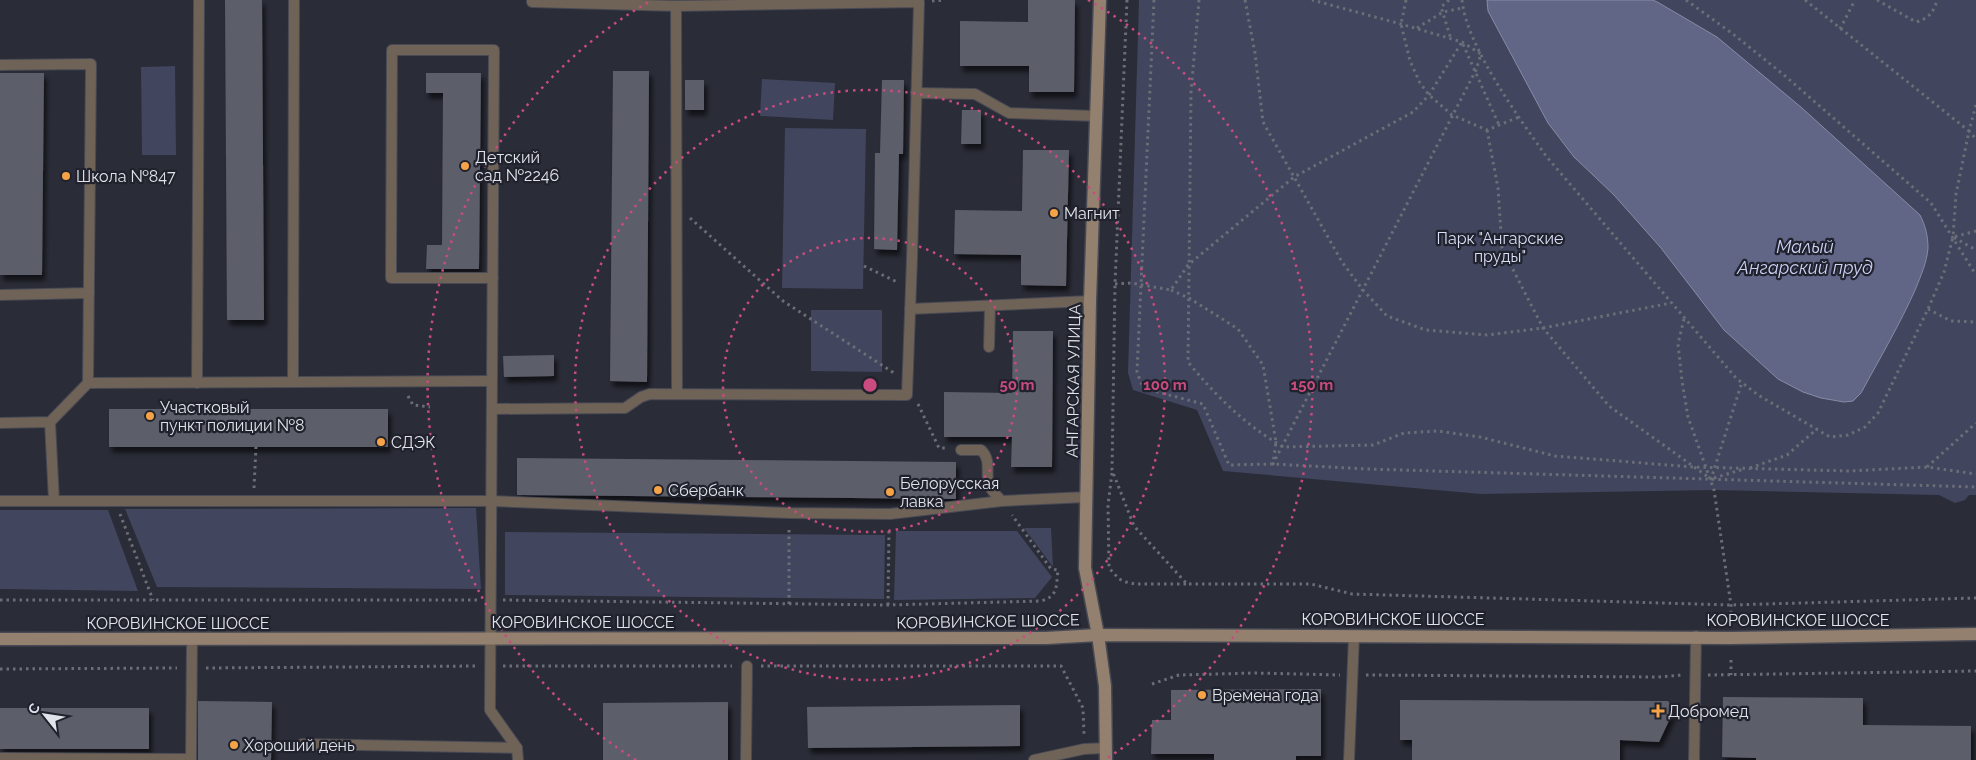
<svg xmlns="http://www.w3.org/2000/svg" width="1976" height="760" font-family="Raleway,sans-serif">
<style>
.green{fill:#41455e}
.water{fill:#616687;stroke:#878ca5}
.building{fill:#5c5e6b;filter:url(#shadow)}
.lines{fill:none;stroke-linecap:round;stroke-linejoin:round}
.lane-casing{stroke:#474954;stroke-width:12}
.secondary-casing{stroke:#474954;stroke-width:15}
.path{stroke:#6c6e77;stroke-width:3;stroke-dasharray:2.5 4;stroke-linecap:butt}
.lane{stroke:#6f6257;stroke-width:10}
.secondary{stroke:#94806e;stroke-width:12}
.ring{fill:none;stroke:#ca4b7f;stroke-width:2.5;stroke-dasharray:2.5 5}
.poi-dot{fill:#f6a247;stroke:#20222d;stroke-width:2}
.labels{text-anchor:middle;stroke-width:4.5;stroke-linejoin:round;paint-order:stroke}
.poi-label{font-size:16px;fill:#e1e3ea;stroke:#20222d;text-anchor:start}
.park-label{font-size:16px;fill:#dadef6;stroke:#20222d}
.street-label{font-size:16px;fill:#e1e3ea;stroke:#20222d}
.water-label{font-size:18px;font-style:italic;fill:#cdd2f6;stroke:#20222d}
.centre{fill:#ca4b7f;stroke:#20222d;stroke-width:2.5}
.ring-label{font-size:15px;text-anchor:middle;font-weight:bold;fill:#ca4b7f;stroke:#20222d;stroke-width:4.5;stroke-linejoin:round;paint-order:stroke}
</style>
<defs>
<filter id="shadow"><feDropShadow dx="3" dy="5.5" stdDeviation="2.5" flood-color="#0009"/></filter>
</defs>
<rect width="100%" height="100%" fill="#2a2c37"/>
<g class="green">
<path d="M1139,0H1976V495H1969L1965,500L1955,503L1939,495L1714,490L1481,494L1223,471L1197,410L1133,390L1128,373Z"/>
<path d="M175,66L176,155H142L141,67Z"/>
<path d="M762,79L835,83L833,120L760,116Z"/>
<path d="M785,128L866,129L863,289L782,288Z"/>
<path d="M811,310H882V372L811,371Z"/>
<path d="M476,508L481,589L157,587L125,509Z"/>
<path d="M0,510H108L138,591L0,589Z"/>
<path d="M1024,528H1051L1053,567Z"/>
<path d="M896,531H1017L1052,577L1035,598L894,600Z"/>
<path d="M505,532L885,535L884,599L505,595Z"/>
</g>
<path class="water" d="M1487,0H1653L1659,3L1717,37L1802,108L1920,215C1925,225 1928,235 1928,248C1927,262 1921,275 1916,288C1900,324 1880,358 1861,393L1853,401L1844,402L1821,398L1803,392L1778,379L1724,330L1661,248L1614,195L1574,157L1548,123L1488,11Z"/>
<g class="building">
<path d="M225,0H262L264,320H227Z"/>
<path d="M1028,0H1075L1074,92H1029V66H960V21L1028,22Z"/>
<path d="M613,71H649L647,382L610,381Z"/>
<path d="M0,73H44L42,275H0Z"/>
<path d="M426,73H481L479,269H426L427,245H442L443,93H426Z"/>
<rect x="685" y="80" width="19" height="30"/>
<path d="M882,80H904L903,154H899L897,250L874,249L875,153H880Z"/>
<path d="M962,110H981V144H961Z"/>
<path d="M1023,150H1069L1066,286L1021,285V255L954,254L955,210L1022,211Z"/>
<path d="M1013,331H1053L1052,467H1011L1012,437H944V392L1012,393Z"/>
<path d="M554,355V376L504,377L503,356Z"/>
<rect x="109" y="409" width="279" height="38"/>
<path d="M517,458L956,462V499L517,495Z"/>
<path d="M1321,689V756H1296V760H1214V754H1151L1152,720H1171V690Z"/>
<path d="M1723,697L1863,698V725L1971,726V760H1756V758L1722,757Z"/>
<path d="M1400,700L1668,701L1674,710L1659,742L1620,740V760H1412V740H1400Z"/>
<path d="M198,701L272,702L271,760H198Z"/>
<path d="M728,702V760H603V703Z"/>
<path d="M1020,705V746L808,748L807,707Z"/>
<rect x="0" y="708" width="149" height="41"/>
</g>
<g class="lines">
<g class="lane-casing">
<g id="lane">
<path d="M532,0V2L676,6"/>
<path d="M0,65L91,64L88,383"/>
<path d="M916,93L975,94L1009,113L1096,116"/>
<path d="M493,278H391L392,50H494L490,710L517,748L518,760"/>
<path d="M0,295L89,293"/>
<path d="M910,309L1090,301"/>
<path d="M989,347L990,306"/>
<path d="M293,382L294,0"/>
<path d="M197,383L199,0"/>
<path d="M492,409L625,408L641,397L650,394L907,395L912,258L919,2L676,6L677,394"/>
<path d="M50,422L54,501"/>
<path d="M0,423L50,422L88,383L492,381"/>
<path d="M961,450H981C992,460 985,473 989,485C991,491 998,497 1002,501"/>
<path d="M0,501H492L789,513L890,514L1002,501L1087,497"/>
<path d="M302,744L517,748"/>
<path d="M0,758L191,759L192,639"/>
<path d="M746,760L747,666"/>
<path d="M1034,760L1084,749L1106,748"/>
<path d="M1349,760L1354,636"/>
<path d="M1694,760L1696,636"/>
</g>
</g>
<g class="secondary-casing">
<g id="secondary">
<path d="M1100,0L1090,301L1085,568L1098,635L1105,686L1106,760"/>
<path d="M0,639L1046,638L1098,635L1731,638L1976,634"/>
</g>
</g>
<g class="path">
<path d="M1127,0L1115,284L1112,470L1134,526L1187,584H1311L1352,594L1731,605L1976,598"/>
<path d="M1154,0L1137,372L1143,388L1203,404L1229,465L1273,464L1367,469L1976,487"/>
<path d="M1199,0L1191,92L1188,362C1216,396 1244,424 1283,447L1373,445L1404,433L1438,431L1480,437L1555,456L1693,467L1849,471L1927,467L1976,474"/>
<path d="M1245,0L1255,53L1263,122L1342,262L1363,290L1387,316L1426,330L1487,335L1543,328L1671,303"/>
<path d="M1406,0L1401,24L1410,61L1420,83L1429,95L1452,115L1487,130L1519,117"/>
<path d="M1449,0L1441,7L1451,39"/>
<path d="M1462,0C1466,45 1519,118 1546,156L1736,378L1758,395L1830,437L1848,435L1865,427L1878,413L1928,309L1944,272L1953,237L1976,231"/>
<path d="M1686,0L1733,34L1784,75L1931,203L1976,275"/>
<path d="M1805,0L1969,131L1956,194L1953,237L1976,250"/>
<path d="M1877,0L1916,22C1928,19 1934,12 1937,0"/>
<path d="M932,1L944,0"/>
<path d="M1417,28L1443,12L1463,8"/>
<path d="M1840,29L1855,0"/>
<path d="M1976,105L1969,131L1976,139"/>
<path d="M1487,130L1498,188L1502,248L1543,328L1609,406L1711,479L1742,382"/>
<path d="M690,218L783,301L894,373"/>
<path d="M864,266L897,282"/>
<path d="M1115,284L1131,283L1171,290L1188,265L1294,177L1413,112L1429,95L1462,42L1499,125"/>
<path d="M1171,290L1189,298L1238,329L1263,365L1276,442L1273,464L1476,70L1481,54L1462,42L1401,24L1312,0"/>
<path d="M1928,309L1951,321L1976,322"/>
<path d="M1684,319L1678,344L1682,381L1688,417L1714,490L1731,605V619"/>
<path d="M408,396L413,405L430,407"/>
<path d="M918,404L939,448H947"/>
<path d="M1927,467L1976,423"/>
<path d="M1750,468L1787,455L1817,429"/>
<path d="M1112,473L1108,505L1109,568L1119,579L1126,582L1135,584H1187"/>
<path d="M1714,478L1744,469"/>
<path d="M254,488L256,447"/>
<path d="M120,514L153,600"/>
<path d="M0,600H477"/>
<path d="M503,600L888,605L1041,601C1059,596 1056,585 1058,570L1051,569L1012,515"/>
<path d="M789,604V526"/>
<path d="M888,605L889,528"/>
<path d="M1731,660V675"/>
<path d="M503,666H732"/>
<path d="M761,666H1061L1083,708L1084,734"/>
<path d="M206,668L477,666"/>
<path d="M0,669L177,668"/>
<path d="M1366,675L1658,677L1682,675"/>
<path d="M1708,675L1976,671"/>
<path d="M1152,684L1179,675L1255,673L1340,675"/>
</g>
<use href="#lane" class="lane"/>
<use href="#secondary" class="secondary"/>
</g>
<g class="ring">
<circle cx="870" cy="385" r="147"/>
<circle cx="870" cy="385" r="295"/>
<path d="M636 760A442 442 0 0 1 652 0M1088 0A442 442 0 0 1 1104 760"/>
</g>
<g class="poi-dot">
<circle cx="465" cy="166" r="5"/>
<circle cx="66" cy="176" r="5"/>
<circle cx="1054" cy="213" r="5"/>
<circle cx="150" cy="416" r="5"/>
<circle cx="381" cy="442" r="5"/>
<circle cx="658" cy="490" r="5"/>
<circle cx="890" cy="492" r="5"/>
<circle cx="1202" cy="695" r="5"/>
<path d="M1655.5 703.5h5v5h5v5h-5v5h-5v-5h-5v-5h5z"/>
<circle cx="234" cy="745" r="5"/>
</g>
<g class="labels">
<g class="poi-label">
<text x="475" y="163">Детский<tspan x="475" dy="18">сад №2246</tspan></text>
<text x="76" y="182">Школа №847</text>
<text x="1064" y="219">Магнит</text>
<text x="160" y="413">Участковый<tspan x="160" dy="18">пункт полиции №8</tspan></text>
<text x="391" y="448">СДЭК</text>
<text x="900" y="489">Белорусская<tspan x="900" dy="18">лавка</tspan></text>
<text x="668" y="496">Сбербанк</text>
<text x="1212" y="701">Времена года</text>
<text x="1668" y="717">Добромед</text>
<text x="244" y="751">Хороший день</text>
</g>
<g class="park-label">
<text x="1500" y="244">Парк "Ангарские<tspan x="1500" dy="18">пруды"</tspan></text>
</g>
<g class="street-label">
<text transform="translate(1073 381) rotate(-89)" y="6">АНГАРСКАЯ УЛИЦА</text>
<text x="1393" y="625">КОРОВИНСКОЕ ШОССЕ</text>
<text x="1798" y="626">КОРОВИНСКОЕ ШОССЕ</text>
<text transform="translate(988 621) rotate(-1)" y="6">КОРОВИНСКОЕ ШОССЕ</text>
<text x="583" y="628">КОРОВИНСКОЕ ШОССЕ</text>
<text x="178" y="629">КОРОВИНСКОЕ ШОССЕ</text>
</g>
<g class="water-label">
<text x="1805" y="253">Малый<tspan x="1805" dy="21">Ангарский пруд</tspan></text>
</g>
</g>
<circle cx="870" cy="385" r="8" class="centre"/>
<g class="ring-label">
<text x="1017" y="390">50 m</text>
<text x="1165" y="390">100 m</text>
<text x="1312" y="390">150 m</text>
</g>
<g transform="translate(45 715) rotate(300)" stroke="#20222d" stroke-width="4" paint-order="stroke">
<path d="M0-4L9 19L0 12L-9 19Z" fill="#e1e3ea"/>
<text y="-8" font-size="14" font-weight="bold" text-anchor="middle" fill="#e1e3ea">С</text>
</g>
</svg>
